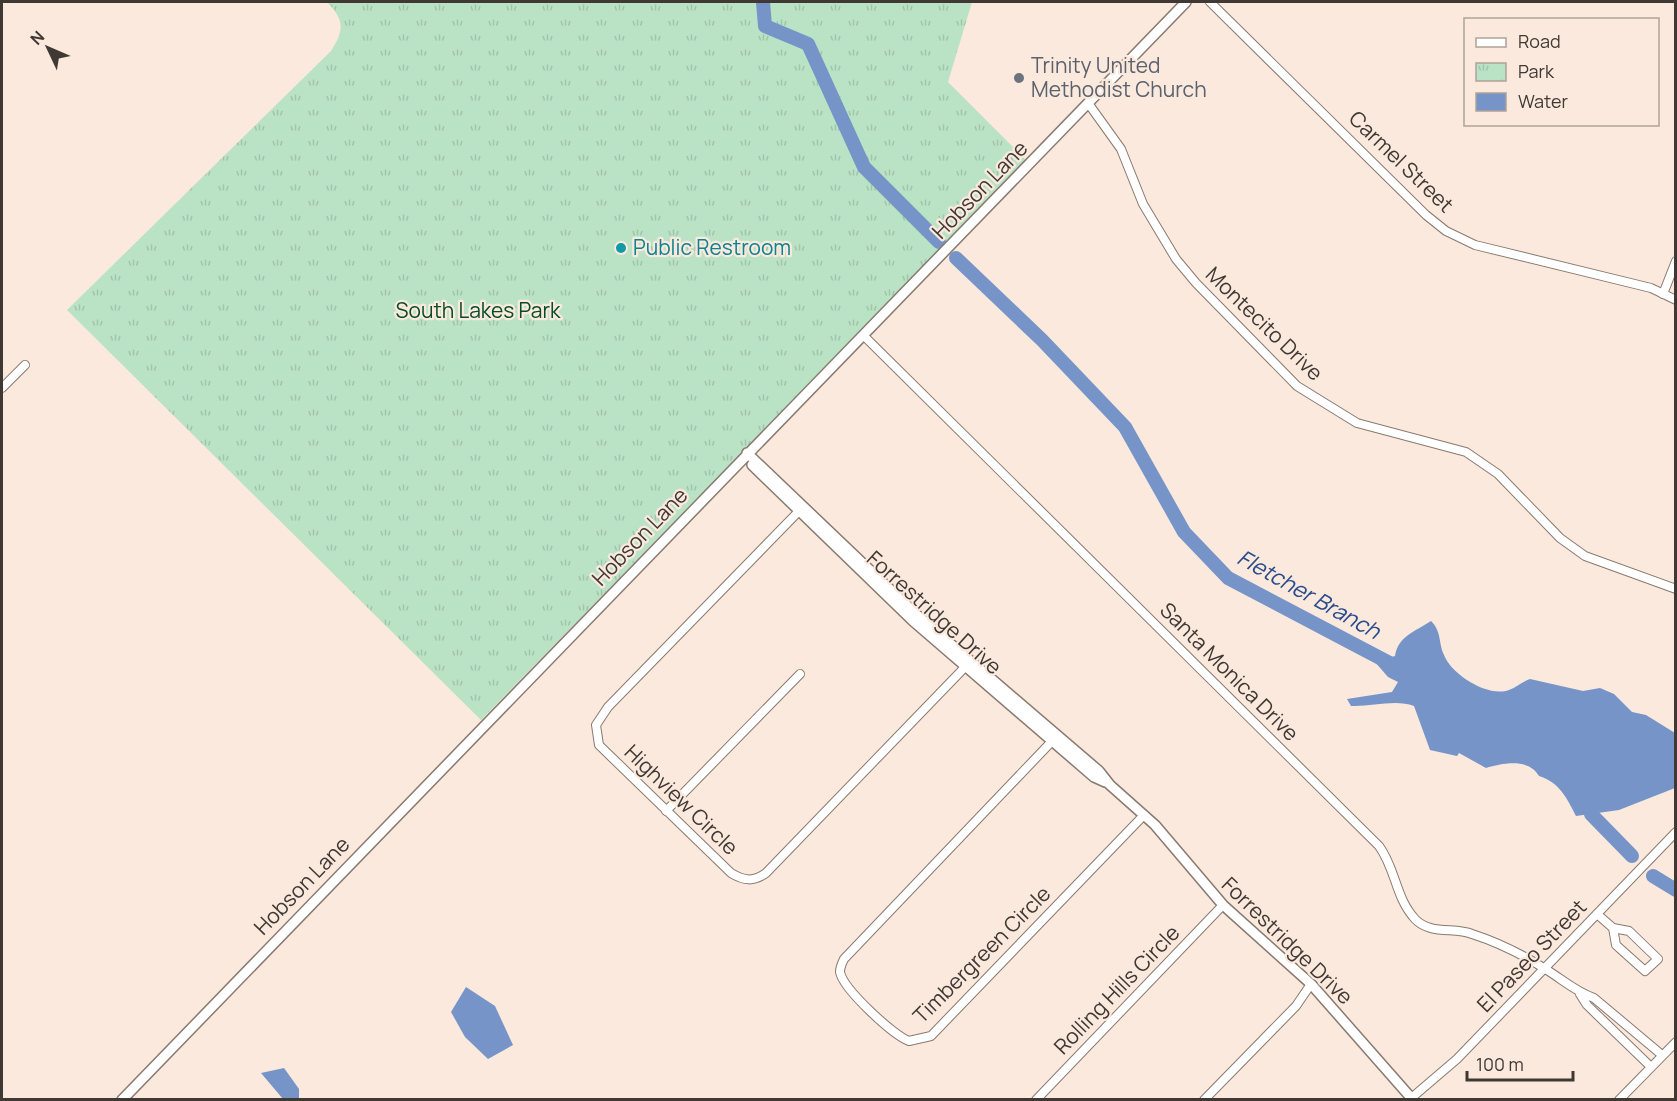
<svg xmlns="http://www.w3.org/2000/svg" width="1677" height="1101" font-family="Manrope,sans-serif">
<style>
.park{fill:url(#park-tufts)}
.water{fill:#7694c8}
.lines{fill:none;stroke-linecap:round;stroke-linejoin:round}
.river{stroke:#7694c8;stroke-width:14}
.minor-casing{stroke:#897a6f;stroke-width:10}
.tertiary-casing{stroke:#897a6f;stroke-width:12}
.minor{stroke:#fff;stroke-width:8}
.tertiary{stroke:#fff;stroke-width:9}
.worship-dot{fill:#6b7280;stroke:#fae9dc;stroke-width:2}
.culture-dot{fill:#0f9aa8;stroke:#fae9dc;stroke-width:2}
.labels{text-anchor:middle;stroke-width:4.5;stroke-linejoin:round;paint-order:stroke}
.worship-label{font-size:21px;fill:#5b616d;stroke:#fae9dc;text-anchor:start}
.street-label{font-size:21px;fill:#3f3833;stroke:#fae9dc}
.culture-label{font-size:21px;fill:#0d838f;stroke:#fae9dc;text-anchor:start}
.park-label{font-size:21px;fill:#054d27;stroke:#fae9dc}
.water-label{font-size:22px;font-style:italic;fill:#284b8c;stroke:#fae9dc}
</style>
<defs>
<pattern id="park-tufts" width="24" height="20" patternUnits="userSpaceOnUse" patternTransform="scale(1.5)"><rect width="24" height="20" fill="#bae3c5"/><path d="M3 7l-1-3M5 7V3M7 7l1-3M15 17l-1-3M17 17v-4M19 17l1-3" fill="none" stroke="#a1c4aa"/></pattern>
</defs>
<rect width="100%" height="100%" fill="#fae9dc"/>
<path class="park" d="M327,2H972L948,82L1027,161L481,720L67,310L331,51C344,31 345,20 327,2Z"/>
<g class="water">
<path d="M1431,621C1442,632 1438,642 1444,655C1451,674 1488,698 1509,690C1517,687 1522,682 1530,679L1583,691L1600,688L1614,694L1632,712L1646,715L1675,733V788L1619,810L1576,816C1567,798 1559,782 1539,776C1529,758 1503,763 1486,768L1459,753L1457,756L1430,750L1414,706C1395,699 1371,707 1351,706L1347,699L1392,692L1398,682L1388,677L1375,662L1395,656C1398,636 1416,631 1431,621Z"/>
<path d="M466,987L495,1006L513,1045L488,1059L465,1037L451,1012Z"/>
<path d="M284,1068L299,1089V1099H283L261,1073Z"/>
</g>
<g class="lines">
<g class="river">
<path d="M763,2L765,26L808,44L864,167L939,242"/>
<path d="M956,258L1042,340L1125,427L1184,532L1228,578L1399,668"/>
<path d="M1587,795L1591,814L1632,856"/>
<path d="M1653,876L1676,890"/>
</g>
<g class="minor-casing">
<g id="minor">
<path d="M1210,2L1426,215L1446,231L1475,245L1651,288L1676,300"/>
<path d="M1088,103L1121,149L1143,204L1176,259L1196,283L1297,386L1357,423L1466,452L1498,474L1560,538L1585,556L1676,589"/>
<path d="M1663,294L1676,261"/>
<path d="M863,335L1379,846C1396,869 1395,897 1415,919C1430,935 1454,927 1472,934C1497,942 1525,956 1547,970C1563,980 1576,992 1594,998L1662,1055"/>
<path d="M2,388L25,365"/>
<path d="M802,508L608,707L596,725L599,745L731,873C744,881 754,882 766,873L968,664"/>
<path d="M1056,737L844,959C842,963 840,968 840,972C843,989 893,1035 909,1041L931,1036L1144,815"/>
<path d="M666,811L800,674"/>
<path d="M1597,914L1613,928L1629,931L1658,959L1645,971L1616,945L1613,928"/>
<path d="M1580,994L1587,1005L1650,1066"/>
<path d="M1036,1100L1223,905"/>
<path d="M1204,1100L1296,1006L1311,984"/>
<path d="M1409,1100L1457,1059L1676,832"/>
<path d="M1619,1100L1676,1042"/>
</g>
</g>
<g class="tertiary-casing">
<g id="tertiary">
<path d="M747,453L917,615L1099,771L1110,785L1155,825L1223,905L1311,984L1413,1100"/>
<path d="M752,465L913,621L1094,777L1105,782"/>
<path d="M122,1100L1186,2"/>
</g>
</g>
<use href="#minor" class="minor"/>
<use href="#tertiary" class="tertiary"/>
</g>
<circle class="worship-dot" cx="1019" cy="78" r="6"/>
<circle class="culture-dot" cx="621" cy="248" r="6"/>
<g class="labels">
<g class="worship-label">
<text x="1031" y="73">Trinity United<tspan x="1031" dy="24">Methodist Church</tspan></text>
</g>
<g class="street-label">
<text transform="translate(1401 162) rotate(44)" y="7">Carmel Street</text>
<text transform="translate(980 190) rotate(-46)" y="7">Hobson Lane</text>
<text transform="translate(1264 324) rotate(44)" y="7">Montecito Drive</text>
<text transform="translate(640 537) rotate(-46)" y="7">Hobson Lane</text>
<text transform="translate(934 613) rotate(42)" y="7">Forrestridge Drive</text>
<text transform="translate(1229 672) rotate(45)" y="7">Santa Monica Drive</text>
<text transform="translate(681 800) rotate(44)" y="7">Highview Circle</text>
<text transform="translate(302 886) rotate(-46)" y="7">Hobson Lane</text>
<text transform="translate(1287 941) rotate(44)" y="7">Forrestridge Drive</text>
<text transform="translate(982 955) rotate(-45)" y="7">Timbergreen Circle</text>
<text transform="translate(1532 956) rotate(-46)" y="7">El Paseo Street</text>
<text transform="translate(1117 990) rotate(-46)" y="7">Rolling Hills Circle</text>
</g>
<g class="culture-label">
<text x="633" y="255">Public Restroom</text>
</g>
<g class="park-label">
<text x="478" y="318">South Lakes Park</text>
</g>
<g class="water-label">
<text transform="translate(1309 594) rotate(29)" y="8">Fletcher Branch</text>
</g>
</g>
<rect width="1677" height="1101" fill="none" stroke="#3f3833" stroke-width="6"/>
<rect x="1464" y="18" width="195" height="108" fill="#fae9dc" stroke="#afa298" stroke-width="1.5"/>
<rect x="1476" y="38" width="30" height="9" fill="#ffffff" stroke="#afa298" stroke-width="1.5"/>
<text x="1518" y="48" font-size="18" fill="#3f3833">Road</text>
<rect x="1476" y="63" width="30" height="18" fill="url(#park-tufts)" stroke="#afa298" stroke-width="1.5"/>
<text x="1518" y="78" font-size="18" fill="#3f3833">Park</text>
<rect x="1476" y="93" width="30" height="18" fill="#7694c8" stroke="#afa298" stroke-width="1.5"/>
<text x="1518" y="108" font-size="18" fill="#3f3833">Water</text>
<g transform="translate(48 48) rotate(314)" stroke="#fae9dc" stroke-width="4.5" paint-order="stroke">
<path d="M0-4.5L10 22L0 15L-10 22Z" fill="#3f3833"/>
<text y="-9" font-size="16" font-weight="bold" text-anchor="middle" fill="#3f3833">N</text>
</g>
<path d="M1467 1071v9h106v-9" fill="none" stroke="#3f3833" stroke-width="3"/>
<text x="1476" y="1071" font-size="18" fill="#3f3833" stroke="#fae9dc" stroke-width="4.5" paint-order="stroke">100 m</text>
</svg>
